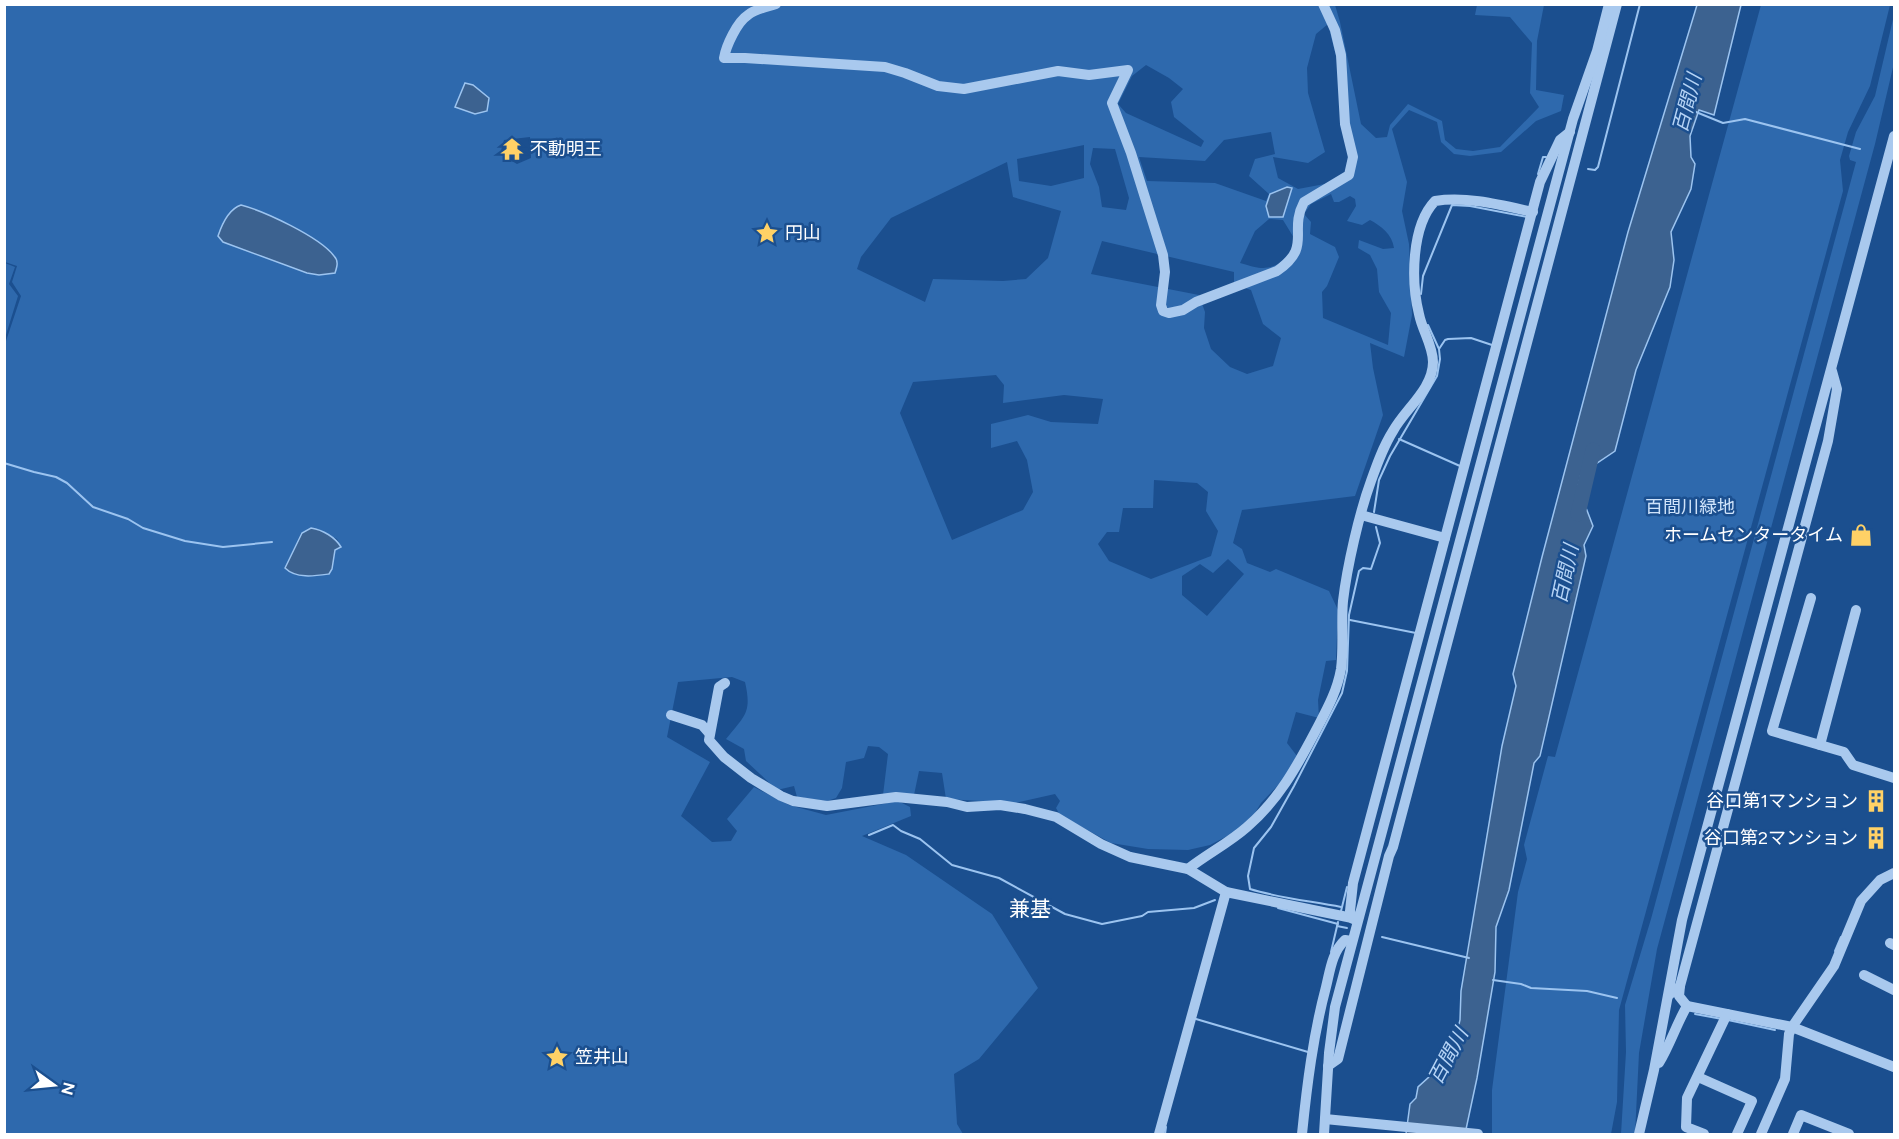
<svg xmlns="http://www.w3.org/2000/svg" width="1899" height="1139" font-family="Figtree,'Noto Sans JP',sans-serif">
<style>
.green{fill:#2e69ad;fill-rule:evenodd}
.water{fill:#3c6290;stroke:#9cc4f0;stroke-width:1.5}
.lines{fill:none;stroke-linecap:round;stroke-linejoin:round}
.stream{stroke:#9cc4f0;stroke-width:2}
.river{stroke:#3c6290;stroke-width:15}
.minor{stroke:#a9c9ee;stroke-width:10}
.labels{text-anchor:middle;stroke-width:5;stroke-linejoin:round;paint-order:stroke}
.poi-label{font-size:18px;fill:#fff;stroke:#1b4f8f;text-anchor:start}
.park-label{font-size:18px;fill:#cfe3fa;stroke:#1b4f8f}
.water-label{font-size:20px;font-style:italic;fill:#b5d3f5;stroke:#1b4f8f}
.quarter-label{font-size:21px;fill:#fff;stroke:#1b4f8f}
</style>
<rect width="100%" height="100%" fill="#1b4f8f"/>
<g class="green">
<path d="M5,5H1335L1340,22L1361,124L1376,138L1387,137L1390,125L1408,104L1442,121L1445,140L1456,149L1473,151L1500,147L1539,107L1530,93L1532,43L1510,17L1475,15L1477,5H1544L1537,41L1536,90L1564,95L1561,111L1536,121L1501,152L1470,156L1454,154L1441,142L1437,122L1409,110L1392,129L1407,182L1402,211L1409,244L1412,315L1404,357L1370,343L1373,368L1383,415L1355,496L1242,510L1233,543L1242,549L1247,563L1270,572L1276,569L1329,591L1338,610L1336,660L1326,661L1318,700L1319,718L1296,712L1287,743L1297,756L1283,780L1261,803L1253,816L1235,832L1210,845L1188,850L1148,849L1111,843L1060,815L1056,808L1060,801L1055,794L1015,803L946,799L942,773L919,771L914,795H883L888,754L879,747L868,746L864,758L846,762L842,788L836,798L827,801L797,797L794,786L777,790L746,761L744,749L726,739C745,715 752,713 745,682L732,677L678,682L667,737L710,762L681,816L712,842L731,841L737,831L727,819L754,787L789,805L826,815L898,801L910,807L911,816L862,836L906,855L992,914L1038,988L979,1059L954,1074L957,1124L963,1134H5V344L21,296L12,282L17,266L5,262ZM1328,24L1339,68L1351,163L1343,177L1330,183L1298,189L1278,178L1273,157L1308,163L1325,152L1308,93L1307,68L1316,34ZM1146,65L1169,78L1183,89L1171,102L1174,117L1204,141L1201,147L1126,113L1118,104L1132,76ZM1271,132L1275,154L1255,159L1249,176L1269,194L1266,201L1215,183L1147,181L1139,157L1205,161L1224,140ZM530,137L531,158L517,164L500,154L504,140ZM1084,145V178L1051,186L1019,181L1017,159ZM1093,148L1115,149L1129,198L1126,210L1102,207L1099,187L1090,164ZM1007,162L1013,197L1061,211L1048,258L1026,279L1003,281L933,279L925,302L857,269L861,257L891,218ZM1331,194L1334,202H1339L1350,196L1355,199L1356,206L1347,221L1362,225L1370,220C1381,226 1392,234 1394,248L1383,249L1359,240L1358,248L1370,255L1377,269L1379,292L1391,313L1388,345L1323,318L1322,292L1327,286L1339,257L1335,247L1310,234L1311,222L1304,214L1311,204ZM260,213L285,224L271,258L223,242ZM1269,219L1283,220L1294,238L1290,257C1268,271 1264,270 1240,263L1255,231ZM1102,241L1234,272V284L1251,290L1263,324L1281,338L1273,366L1247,374L1230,367L1211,349L1204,328L1205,312L1199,295L1091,274ZM996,375L1004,385L1003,403L1064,395L1103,399L1098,424L1051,422L1028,415L991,424V448L1017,441L1027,460L1033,492L1023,510L952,540L900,413L913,382ZM1154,480L1197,483L1208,492L1206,511L1218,531L1211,556L1151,579L1109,561L1098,544L1107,532H1119L1123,508H1153ZM319,530L337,539L341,547L335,550L332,569L329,574L302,576L285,568L301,533ZM1228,559L1244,574L1207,616L1182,595V576L1200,564L1213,573Z"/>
<path d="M1761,5H1890L1870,86L1848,132L1840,160L1843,191L1619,1010L1617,1102L1611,1134H1492V1090L1518,892L1527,859L1524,845L1548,756L1555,757Z"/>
<path d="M1894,15V63L1875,144L1657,949L1639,1053L1635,1134H1621L1626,1052L1625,1005L1651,919L1856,162L1850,160L1849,156L1856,132L1875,96Z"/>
<path d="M5,263L15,267L9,284L18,296L5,338Z"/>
</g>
<g class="water">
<path d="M1697,5H1741L1714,115L1699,110L1690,136L1691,157L1695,164L1691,189L1671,232L1674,260L1670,287L1636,370L1615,451L1581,474L1578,487L1593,526L1584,545L1586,556L1540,756L1534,763L1509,890L1496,927L1495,972L1477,1078L1465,1134H1406L1410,1104L1416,1098L1418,1087L1451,1057L1460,1020L1461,991L1502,746L1516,686L1513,674L1542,557L1628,232Z"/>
<path d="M465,83L473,85L489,98L487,111L475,114L455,107Z"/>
<path d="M1287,187L1292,188L1283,217H1269L1266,206L1270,194Z"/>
<path d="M241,205C264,211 320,237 334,256C339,261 337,267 335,273L319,275L307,273L223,242L218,236C222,224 229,209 241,205Z"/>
<path d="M311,528C323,530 335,537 341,547L335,550L332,569L329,574C315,576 296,579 285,568L302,533Z"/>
</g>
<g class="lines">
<g class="stream">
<path d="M1696,112L1723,123L1745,119L1860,149"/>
<path d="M1588,169L1595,170L1598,167L1640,4"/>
<path d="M1538,174L1543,157H1546"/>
<path d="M1421,294L1423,276L1452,205L1470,206L1527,217"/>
<path d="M1439,349L1445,340L1448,339L1471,338L1492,345"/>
<path d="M1399,439L1460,466"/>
<path d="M4,463L34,472L56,477L67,483L93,507L128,519L143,528L185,541L223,547L272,542"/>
<path d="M1374,512L1379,480L1390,456L1437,376L1440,359L1439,349L1428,325"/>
<path d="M1350,620L1416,633"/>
<path d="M869,835L893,825L901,831L920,839L952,865L999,878L1065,914L1102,924L1142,916L1148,912L1194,908L1215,900"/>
<path d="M1341,907C1310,901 1279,898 1250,889L1248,876L1254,848L1271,827L1294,786L1342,693L1347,671L1349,615L1359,571L1363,568L1371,569L1380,543L1376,527"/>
<path d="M1278,908L1338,924"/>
<path d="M1341,911L1347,887"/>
<path d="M1337,926L1347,928"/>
<path d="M1382,937L1469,958"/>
<path d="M1835,951L1841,937"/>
<path d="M1331,952L1338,922"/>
<path d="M1493,980L1521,984L1531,988L1587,991L1617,998"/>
<path d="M1695,1014L1722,1019"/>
<path d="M1196,1019L1308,1052"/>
<path d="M1728,1020L1775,1030"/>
<path d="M1165,1134L1166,1127"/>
</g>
<g class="river">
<path d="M1578,514L1593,450"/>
<path d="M1438,1077L1462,1036"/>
</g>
<g class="minor">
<path d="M776,4C767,7 755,9 748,15C737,22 726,46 724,58H745L885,67L905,73L938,86L964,89L1058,71L1089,75L1128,70L1112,103L1131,153L1163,255L1165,272L1161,305L1163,311L1169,313L1183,310L1196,302L1277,271C1313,246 1288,232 1304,202L1349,175L1353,157L1345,124L1341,55L1335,30L1323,4"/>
<path d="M1361,515L1445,538"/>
<path d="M1811,598L1772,731L1844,752L1853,765L1894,778"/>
<path d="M725,683L719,687L709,740L724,757L751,778L781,796L793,801L827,806L896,797L947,802L967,807L1000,805L1025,809L1056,817L1101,844L1130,857L1188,869L1226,892L1357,919"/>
<path d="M671,715L702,725L709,733"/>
<path d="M1820,745L1856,610"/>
<path d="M1188,869C1207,854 1229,843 1247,827C1279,799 1296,768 1315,732C1326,711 1337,692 1341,669C1344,647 1341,623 1343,601C1347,567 1359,514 1371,481C1377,464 1383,447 1393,431C1405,409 1433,389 1433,362C1433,346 1422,330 1419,314C1411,282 1411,226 1435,201C1467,196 1501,205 1533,212"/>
<path d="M1353,919L1350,911L1353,883L1540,182L1560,140L1570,132"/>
<path d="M1890,943L1894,945"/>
<path d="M1864,975L1894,990"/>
<path d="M1669,995L1680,986L1828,441L1837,389L1832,371"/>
<path d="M1687,1006L1792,1027L1894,1067"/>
<path d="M1659,1063C1670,1045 1676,1025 1687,1006L1679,996L1680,986"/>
<path d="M1328,1066L1338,1059L1389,856L1393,847L1617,4"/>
<path d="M1698,1077L1752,1101L1737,1134"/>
<path d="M1325,1119L1478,1134"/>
<path d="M1159,1134L1226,892"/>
<path d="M1302,1134C1307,1085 1313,1036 1326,987C1330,971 1332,952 1345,940L1352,941"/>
<path d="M1324,1134L1329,1053L1335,1007L1573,119L1597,51L1609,4"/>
<path d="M1639,1134L1654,1070L1682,920L1894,136"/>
<path d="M1704,1134L1686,1127L1687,1098L1727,1014"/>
<path d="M1761,1134L1785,1079L1789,1034L1792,1027L1834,966L1861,901L1880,880L1894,873"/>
<path d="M1793,1134L1801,1115L1849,1134"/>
</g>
</g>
<defs>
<g id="temple-bare" transform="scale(1.8)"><path d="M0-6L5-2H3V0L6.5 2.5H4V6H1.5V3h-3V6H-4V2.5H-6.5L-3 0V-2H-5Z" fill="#ffd166" stroke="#1b4f8f" stroke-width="2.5" paint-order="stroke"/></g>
<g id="sight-bare" transform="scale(1.8)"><path d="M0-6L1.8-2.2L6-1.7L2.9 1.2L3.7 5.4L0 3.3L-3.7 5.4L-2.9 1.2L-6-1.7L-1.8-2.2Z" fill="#ffd166" stroke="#1b4f8f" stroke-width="2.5" paint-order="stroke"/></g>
<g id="shop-bare" transform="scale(1.8)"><path d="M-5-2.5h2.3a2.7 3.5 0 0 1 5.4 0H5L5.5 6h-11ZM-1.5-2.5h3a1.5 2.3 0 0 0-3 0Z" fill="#ffd166" stroke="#1b4f8f" stroke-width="2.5" paint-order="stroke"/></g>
<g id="building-bare" transform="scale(1.8)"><path d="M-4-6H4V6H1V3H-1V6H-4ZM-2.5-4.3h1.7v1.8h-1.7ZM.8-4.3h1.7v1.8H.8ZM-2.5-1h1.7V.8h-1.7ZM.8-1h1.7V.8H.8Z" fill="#ffd166" stroke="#1b4f8f" stroke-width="2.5" paint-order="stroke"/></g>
</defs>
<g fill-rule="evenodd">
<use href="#temple-bare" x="512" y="149"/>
<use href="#sight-bare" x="767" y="233"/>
<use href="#shop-bare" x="1861" y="535"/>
<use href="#building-bare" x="1876" y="801"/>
<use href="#building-bare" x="1876" y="838"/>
<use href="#sight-bare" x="557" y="1057"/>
</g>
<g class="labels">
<g class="poi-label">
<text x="530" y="155">不動明王</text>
<text x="785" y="239">円山</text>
<text x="1843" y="541" text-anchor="end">ホームセンタータイム</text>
<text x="1858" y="807" text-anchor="end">谷口第1マンション</text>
<text x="1858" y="844" text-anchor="end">谷口第2マンション</text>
<text x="575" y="1063">笠井山</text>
</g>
<g class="park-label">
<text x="1690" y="513">百間川緑地</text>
</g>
<g class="water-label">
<text transform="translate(1687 103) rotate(-75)" y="7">百間川</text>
<text transform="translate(1565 574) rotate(-78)" y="7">百間川</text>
<text transform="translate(1448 1056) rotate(-62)" y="7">百間川</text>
</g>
<g class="quarter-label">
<text x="1030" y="916">兼基</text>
</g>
</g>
<rect width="1899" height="1139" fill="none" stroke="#ffffff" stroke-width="12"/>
<g transform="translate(54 1085) rotate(105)" stroke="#1b4f8f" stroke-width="4.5" paint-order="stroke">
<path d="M0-4.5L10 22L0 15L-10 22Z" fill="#ffffff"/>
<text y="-9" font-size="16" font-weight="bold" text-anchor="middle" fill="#ffffff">N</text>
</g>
</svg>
